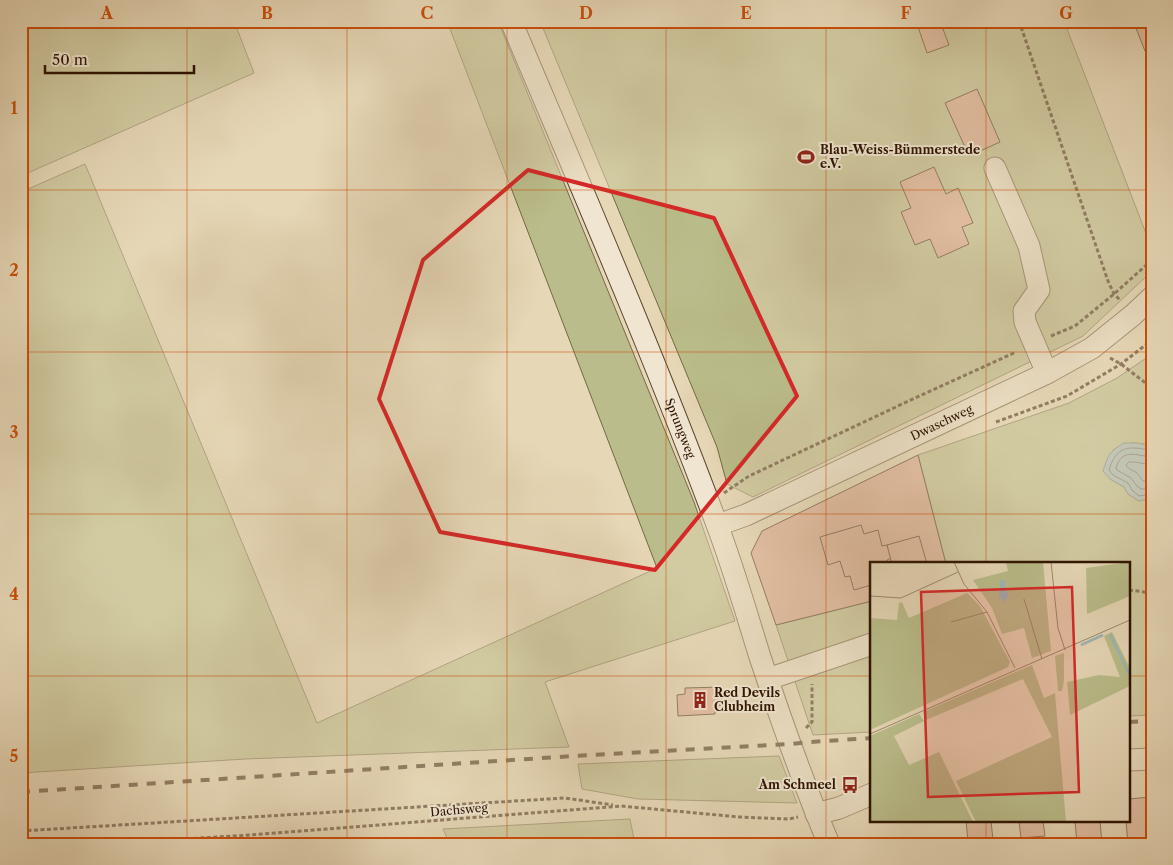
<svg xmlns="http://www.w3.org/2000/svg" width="1173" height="865" font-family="'Libre Caslon Text',serif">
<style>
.green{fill:#babd8b;stroke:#746846}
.water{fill:#9cb7ba;stroke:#707570}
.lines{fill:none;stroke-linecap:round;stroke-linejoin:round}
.shore{stroke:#65655d;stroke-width:1}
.building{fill:#dea389;stroke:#2e1300}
.minor-casing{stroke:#5c442e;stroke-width:23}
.path{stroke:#2e1300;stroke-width:3;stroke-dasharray:4 2.5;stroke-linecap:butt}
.minor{stroke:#efe5d0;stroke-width:21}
.rail{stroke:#2e1300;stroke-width:4;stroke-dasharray:9 9;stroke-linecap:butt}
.marked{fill:none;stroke:#d62828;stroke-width:4;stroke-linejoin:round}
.grid{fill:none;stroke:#cc4e0a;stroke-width:1;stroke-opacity:0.55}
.labels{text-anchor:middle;stroke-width:4;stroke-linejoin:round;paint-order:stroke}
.poi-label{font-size:12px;font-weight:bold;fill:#2e1300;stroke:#efe5d0;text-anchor:start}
.street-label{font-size:12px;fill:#2e1300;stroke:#efe5d0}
.inset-river{fill:none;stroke:#9cb7ba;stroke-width:2.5}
.inset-road{fill:none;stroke:#9c896d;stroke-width:1}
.view{fill:#d62828;fill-opacity:0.15;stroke:#d62828;stroke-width:2.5}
.inset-edge{fill:none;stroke:#2e1300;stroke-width:2.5}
.neatline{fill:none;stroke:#cc4e0a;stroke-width:2}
.grid-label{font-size:16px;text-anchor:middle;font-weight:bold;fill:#cc4e0a}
</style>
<rect width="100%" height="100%" fill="#e6d7b6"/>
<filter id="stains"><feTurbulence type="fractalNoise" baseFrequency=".004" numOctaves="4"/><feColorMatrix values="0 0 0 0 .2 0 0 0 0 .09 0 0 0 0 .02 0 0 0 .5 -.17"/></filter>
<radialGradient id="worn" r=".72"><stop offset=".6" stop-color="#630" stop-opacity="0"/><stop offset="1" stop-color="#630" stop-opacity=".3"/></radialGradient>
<g class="green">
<path d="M21,21H234L254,73L21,176Z"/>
<path d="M447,21H498L694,502L735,621L545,682L569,747L245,759L21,773V192L85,164L317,723L657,568Z"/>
<path d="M540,21H1064L1152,249V271L1083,336L753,497L727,484L717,447Z"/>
<path d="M1152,354V446C1134,442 1129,441 1113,450L1110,479L1124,487L1128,494L1139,501L1152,498V715L1129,716V564H946L918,455L1069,403L1117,378Z"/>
<path d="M872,601V732L813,735L776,625Z"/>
<path d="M779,756L797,803L638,799L582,789L578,764Z"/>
<path d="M630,819L635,844H450L443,829Z"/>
</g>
<path class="water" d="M1124,443H1137L1152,446V498L1139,501L1128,494L1124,487L1110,479L1103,471C1108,455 1109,452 1124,443Z"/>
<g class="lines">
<g class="shore">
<path d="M1152,451C1146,450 1141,448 1135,448C1120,447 1113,456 1109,470L1113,475L1128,483L1132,490L1139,496L1152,494"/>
<path d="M1152,457C1137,456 1122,447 1116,468L1117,470L1131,478L1137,486L1141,489L1152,488"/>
<path d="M1152,465L1135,462H1129L1126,465L1127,467L1137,473L1143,481L1152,480"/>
</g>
</g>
<g class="building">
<path d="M916,21H940L949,45L927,53Z"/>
<path d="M1138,21H1152V48L1145,51L1134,23Z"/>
<path d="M977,89L1000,142L969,156L945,103Z"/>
<path d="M934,167L946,194L958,188L973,223L962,227L969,244L938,258L930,239L915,245L901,212L911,208L900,182Z"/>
<path d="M918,455L946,564H872V601L776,625L751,553L762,531Z"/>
<path d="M861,525L864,534L878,530L882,546L887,545L891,558L887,560L888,564H872V581L870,582L871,585L854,590L850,576L845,577L840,561L828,565L820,537Z"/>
<path d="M919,536L927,564H892L887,545Z"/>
<path d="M722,687V705L715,706V714L678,716L677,695L685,694V688Z"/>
<path d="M1150,797L1152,820V842L1128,844L1126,821H1129V799Z"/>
<path d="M966,821H991L993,840L968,841Z"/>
<path d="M1019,821H1043L1045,836L1021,838Z"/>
<path d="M1075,821H1100L1102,844H1077Z"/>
</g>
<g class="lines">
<g class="minor-casing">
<g id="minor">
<path id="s1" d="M511,21C581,187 653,353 716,522C733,566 746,612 760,657C781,720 803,783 829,844"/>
<path d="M995,168L1029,246L1039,290L1024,311L1025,322L1047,373"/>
<path id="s2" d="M718,525L746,515L1047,373L1092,348L1133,315L1152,297"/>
<path d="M768,679L872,644"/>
<path d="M1129,760L1152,759"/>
<path d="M816,814L839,808L872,794"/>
</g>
</g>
<g class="path">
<path d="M1019,21L1108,281L1114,294L1120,300"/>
<path d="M1051,336L1075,326L1114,294L1152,260"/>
<path d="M1110,358L1121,364L1152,388"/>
<path d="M996,422L1067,396L1121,364L1152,340"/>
<path d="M724,493L749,476L915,398L1016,352"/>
<path d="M1129,590L1152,593"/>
<path d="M806,728L812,722V684"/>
<path d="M21,831L565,798L613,805"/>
<path d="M103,844L250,835L621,806L739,817L789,819L798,817"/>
</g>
<use href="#minor" class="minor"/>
<g class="rail">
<path d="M1129,722L1152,721"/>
<path d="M21,792L574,756L790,744L810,742L872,738"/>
</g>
</g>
<path d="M0 0H1173V865H0ZM528,170L714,218L797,396L655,570L440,532L379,399L423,260Z" fill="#e6d7b6" fill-opacity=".55" fill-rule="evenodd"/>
<path class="marked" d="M528,170L714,218L797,396L655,570L440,532L379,399L423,260Z"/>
<path class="grid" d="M187,21V844M347,21V844M507,21V844M666,21V844M826,21V844M986,21V564M21,190H1152M21,352H1152M21,514H1152M21,676H872M1129,676H1152M986,821V844"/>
<defs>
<g id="stadium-bare" transform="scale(1.35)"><path d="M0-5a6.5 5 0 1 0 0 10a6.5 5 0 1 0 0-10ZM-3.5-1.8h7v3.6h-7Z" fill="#8f2418" stroke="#efe5d0" stroke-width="2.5" paint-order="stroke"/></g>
<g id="building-bare" transform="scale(1.35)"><path d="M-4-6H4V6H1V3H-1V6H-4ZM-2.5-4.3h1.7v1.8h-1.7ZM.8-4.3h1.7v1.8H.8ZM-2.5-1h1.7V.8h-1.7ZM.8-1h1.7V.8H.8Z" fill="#8f2418" stroke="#efe5d0" stroke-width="2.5" paint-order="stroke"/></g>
<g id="bus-bare" transform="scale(1.35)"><path d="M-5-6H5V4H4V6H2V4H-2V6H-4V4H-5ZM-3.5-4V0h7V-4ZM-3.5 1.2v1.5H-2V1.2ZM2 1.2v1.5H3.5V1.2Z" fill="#8f2418" stroke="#efe5d0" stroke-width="2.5" paint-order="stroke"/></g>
</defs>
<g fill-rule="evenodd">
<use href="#stadium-bare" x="806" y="157"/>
<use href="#building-bare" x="700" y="700"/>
<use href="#bus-bare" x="850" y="785"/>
</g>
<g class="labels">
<g class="poi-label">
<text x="820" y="154">Blau-Weiss-Bümmerstede<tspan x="820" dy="14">e.V.</tspan></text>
<text x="714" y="697">Red Devils<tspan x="714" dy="14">Clubheim</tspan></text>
<text x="836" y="789" text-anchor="end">Am Schmeel</text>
</g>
<g class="street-label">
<text dy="4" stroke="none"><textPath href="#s2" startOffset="246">Dwaschweg</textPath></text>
<text dy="4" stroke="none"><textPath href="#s1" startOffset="441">Sprungweg</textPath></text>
<text transform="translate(459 810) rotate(-5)" y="4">Dachsweg</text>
</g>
</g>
<g transform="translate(870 562)">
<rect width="260" height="260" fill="#e6d7b6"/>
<path d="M136,0H173L181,89L162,96L154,66L132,72L122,46L103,18L138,9ZM260,0V34L217,52L216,6ZM97,31L110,44L140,100L138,105L0,168V56L27,58L29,41L32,40L39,56ZM242,70L260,106V124L200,153L197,120L229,113L250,115L234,74ZM194,91V119L192,129H188L185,94ZM162,103L174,136L185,131L196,260H106L86,219L182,175L153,117L56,158L53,150ZM49,152L54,159L24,174L39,203L69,190L103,260H0V174Z" fill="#babd8b"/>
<path d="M130,18L136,19L135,26L139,33L134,40L129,36Z" fill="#9cb7ba"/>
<path class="inset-river" d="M240,72L260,114M211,83L233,73"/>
<path class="inset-road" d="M84,0L94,22L117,50L145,106M181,0L188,66L195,88M0,34L31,36L88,10M154,37L172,97M81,60L117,50M0,172L260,58"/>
<path class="view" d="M202,25L209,230L58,235L51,30Z"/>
<rect width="260" height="260" class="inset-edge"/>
</g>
<rect width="1173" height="865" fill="none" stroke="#e6d7b6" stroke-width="55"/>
<path d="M45 65v8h149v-8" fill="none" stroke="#2e1300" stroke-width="2.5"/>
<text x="52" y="65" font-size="15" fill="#2e1300" stroke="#efe5d0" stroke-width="4" paint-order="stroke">50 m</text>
<rect x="28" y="28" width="1118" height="810" class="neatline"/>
<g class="grid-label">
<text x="107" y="19">A</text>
<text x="267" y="19">B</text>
<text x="427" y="19">C</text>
<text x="586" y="19">D</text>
<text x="746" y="19">E</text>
<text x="906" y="19">F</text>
<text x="1066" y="19">G</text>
<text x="14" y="114">1</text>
<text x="14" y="276">2</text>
<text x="14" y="438">3</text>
<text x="14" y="600">4</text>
<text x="14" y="762">5</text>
</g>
<rect width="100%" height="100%" filter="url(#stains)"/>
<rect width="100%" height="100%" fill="url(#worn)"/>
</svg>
